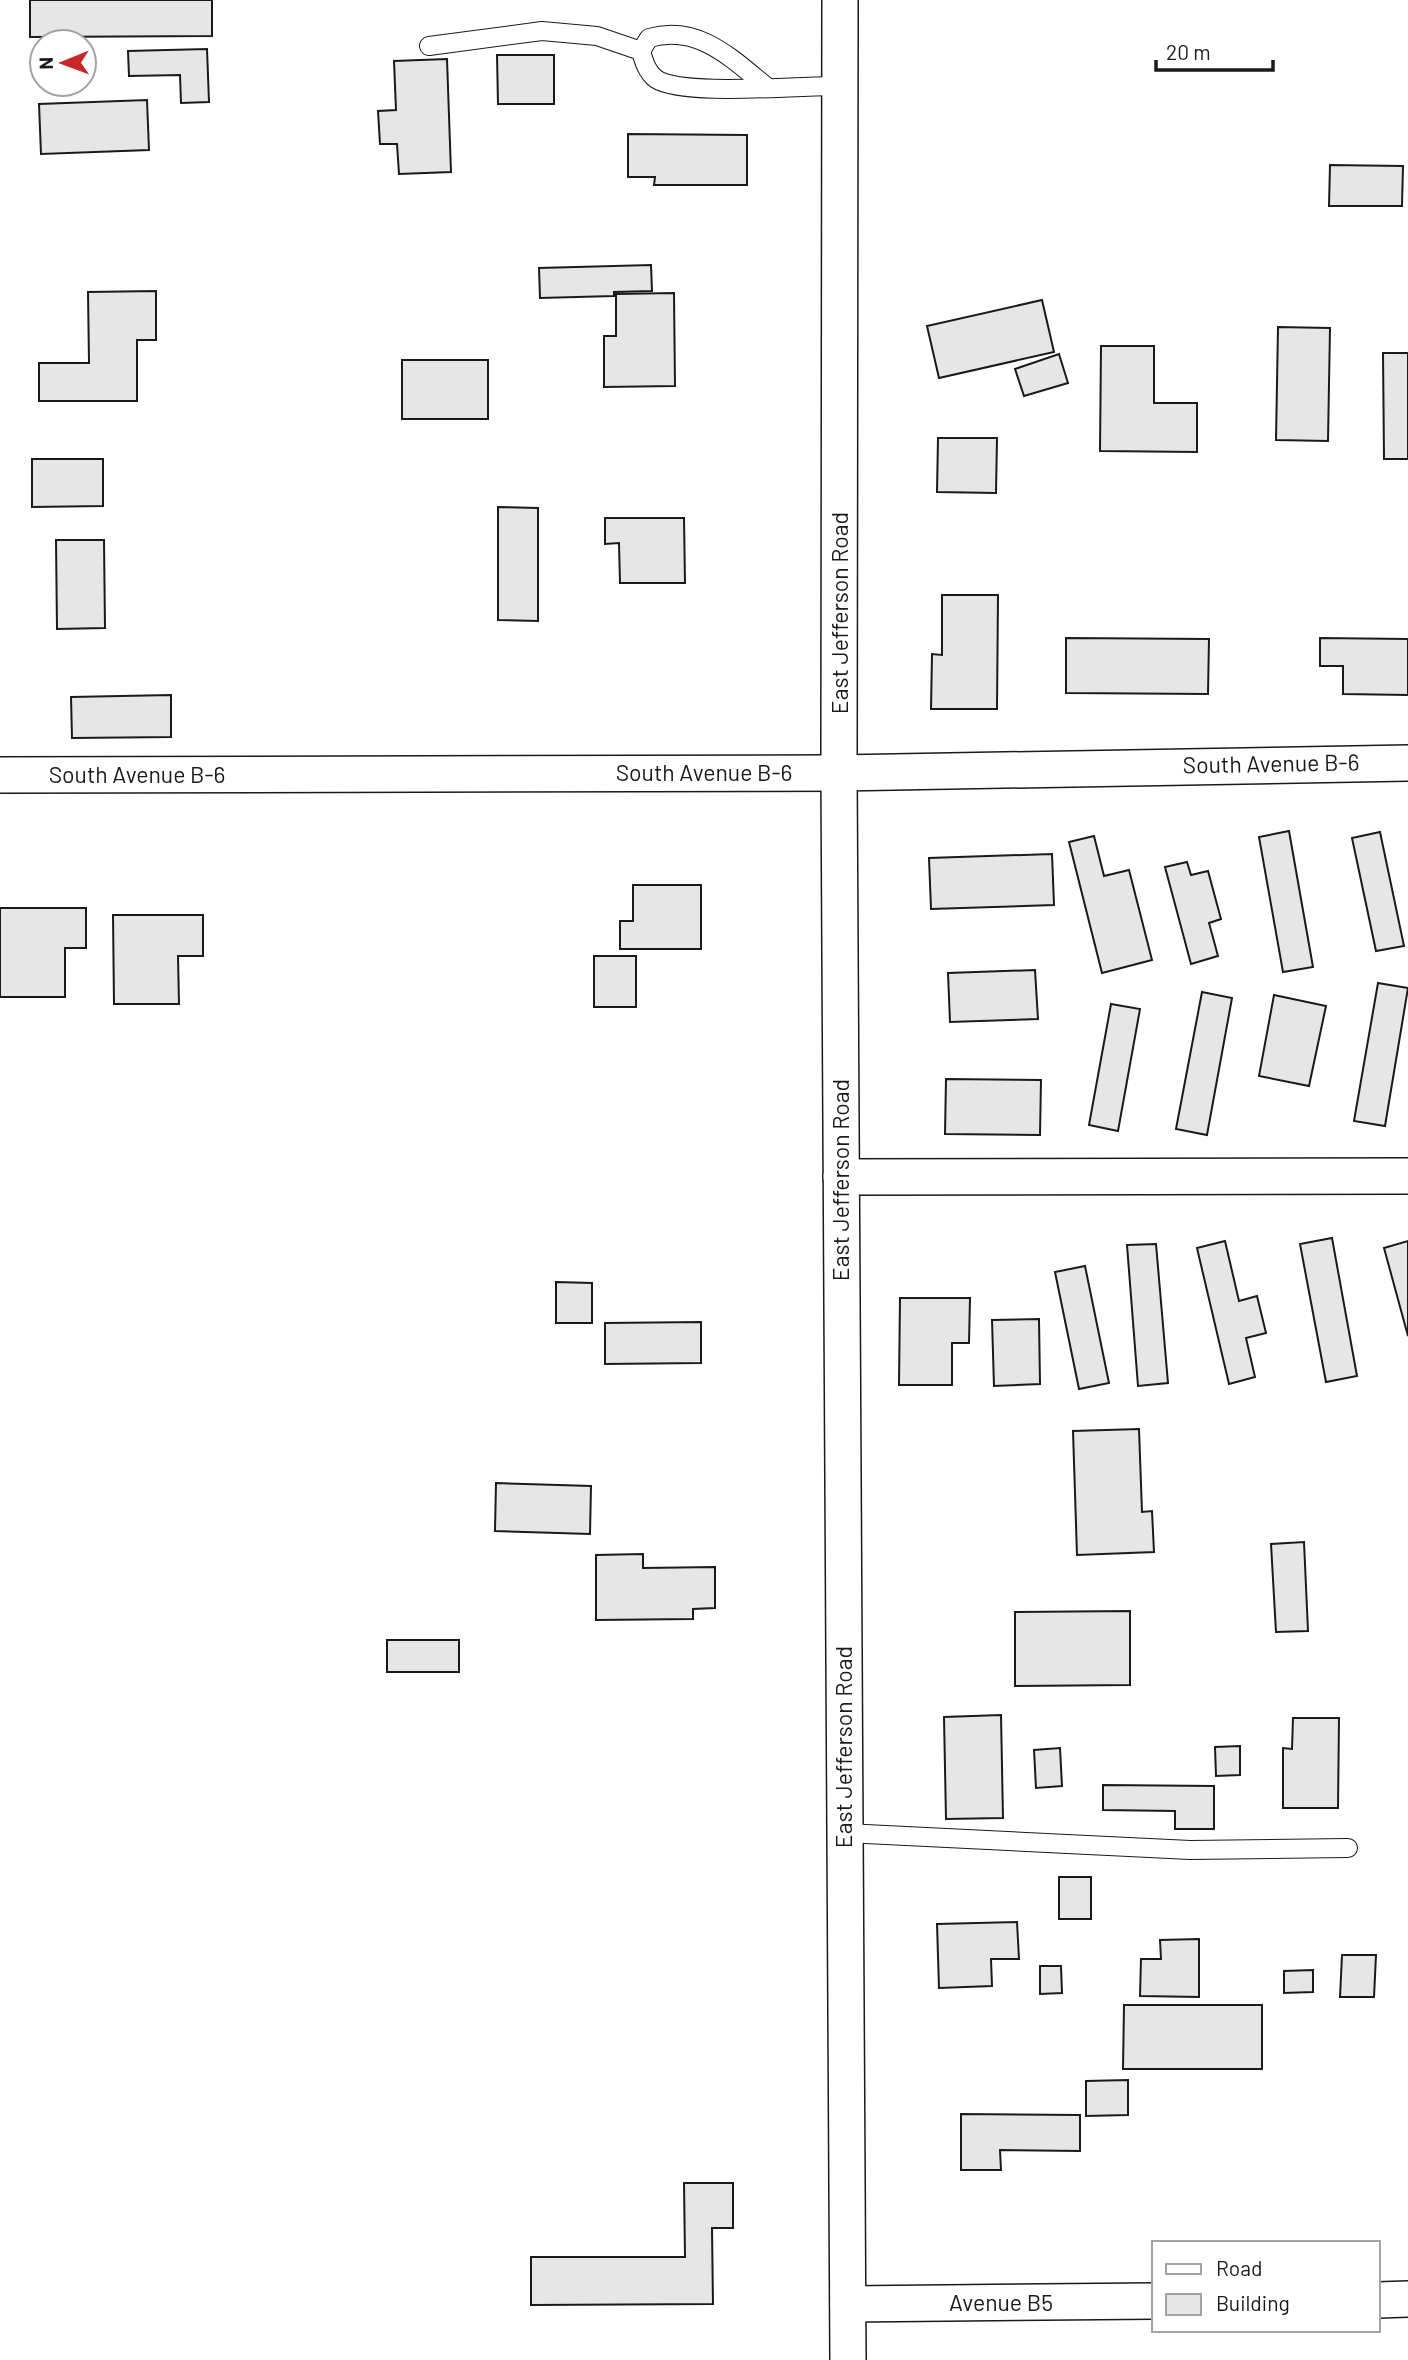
<svg xmlns="http://www.w3.org/2000/svg" width="1408" height="2360" font-family="Barlow,sans-serif">
<style>
.building{fill:#e6e6e6;stroke:#1a1a1a;stroke-width:2}
.lines{fill:none;stroke-linecap:round;stroke-linejoin:round}
.lane-casing{stroke:#1a1a1a;stroke-width:20}
.street-casing{stroke:#1a1a1a;stroke-width:38}
.lane{stroke:#fff;stroke-width:18}
.street{stroke:#fff;stroke-width:35}
.labels{text-anchor:middle;stroke-width:5;stroke-linejoin:round;paint-order:stroke}
.street-label{font-size:23px;fill:#1a1a1a;stroke:#fff}
</style>
<rect width="100%" height="100%" fill="#fff"/>
<g class="building">
<path d="M30,0H212V36L30,37Z"/>
<path d="M207,49L209,102L181,103L180,75L129,76L128,51Z"/>
<path d="M497,55H554V104H498Z"/>
<path d="M447,59L451,172L399,174L397,144H380L378,111L396,110L394,61Z"/>
<path d="M147,100L149,150L41,154L39,104Z"/>
<path d="M628,134L747,135V185H654L655,177H628Z"/>
<path d="M1330,165L1403,166L1402,206H1329Z"/>
<path d="M651,265L652,291L614,292V296L540,298L539,268Z"/>
<path d="M156,291V340H137V401H39V363H89L88,292Z"/>
<path d="M674,293L675,386L604,387V336H616V294Z"/>
<path d="M1042,300L1054,352L939,378L927,326Z"/>
<path d="M1278,327L1330,328L1328,441L1276,440Z"/>
<path d="M1101,346H1154V403H1197V452L1100,451Z"/>
<path d="M1383,353H1408V459H1384Z"/>
<path d="M1059,354L1068,383L1024,396L1015,369Z"/>
<rect x="402" y="360" width="86" height="59"/>
<path d="M938,438H997L996,493L937,492Z"/>
<path d="M32,459H103V506L32,507Z"/>
<path d="M498,507L538,508V621L498,620Z"/>
<path d="M605,518H684L685,583H620L619,543L605,544Z"/>
<path d="M56,540H104L105,628L57,629Z"/>
<path d="M942,595H998L997,709H931L932,654L942,655Z"/>
<path d="M1066,638L1209,639L1208,694L1066,693Z"/>
<path d="M1320,638L1408,639V695L1343,694V666H1320Z"/>
<path d="M171,695V737L72,738L71,697Z"/>
<path d="M1289,831L1313,967L1283,972L1259,837Z"/>
<path d="M1380,832L1404,946L1376,951L1352,838Z"/>
<path d="M1094,836L1104,876L1129,870L1152,960L1102,973L1069,842Z"/>
<path d="M1052,854L1054,905L931,909L929,858Z"/>
<path d="M1187,862L1191,875L1208,871L1221,919L1209,923L1218,956L1191,964L1165,867Z"/>
<path d="M633,885H701V949H620V921H633Z"/>
<path d="M0,908H86V948H65V997H0Z"/>
<path d="M113,915H203V956H178L179,1004H114Z"/>
<rect x="594" y="956" width="42" height="51"/>
<path d="M1035,970L1038,1019L950,1022L948,973Z"/>
<path d="M1378,983L1408,988L1385,1126L1354,1121Z"/>
<path d="M1202,992L1232,998L1207,1135L1176,1129Z"/>
<path d="M1274,995L1326,1006L1309,1086L1259,1076Z"/>
<path d="M1111,1004L1140,1009L1118,1131L1089,1125Z"/>
<path d="M946,1079L1041,1080L1040,1135L945,1134Z"/>
<path d="M1332,1238L1357,1376L1326,1382L1300,1244Z"/>
<path d="M1225,1241L1239,1301L1257,1296L1266,1333L1246,1338L1255,1377L1229,1384L1197,1248Z"/>
<path d="M1408,1241V1336L1384,1248Z"/>
<path d="M1156,1244L1168,1383L1138,1386L1127,1245Z"/>
<path d="M1085,1266L1109,1383L1079,1389L1055,1272Z"/>
<path d="M556,1282L592,1283V1323H556Z"/>
<path d="M900,1298H970L969,1343H952V1385H899Z"/>
<path d="M1039,1319L1040,1384L994,1386L992,1320Z"/>
<path d="M701,1322V1363L605,1364V1323Z"/>
<path d="M1139,1429L1142,1512L1152,1511L1154,1552L1077,1555L1073,1431Z"/>
<path d="M496,1483L591,1486L590,1534L495,1531Z"/>
<path d="M1304,1542L1308,1631L1276,1632L1271,1544Z"/>
<path d="M643,1554V1568L715,1567V1608L693,1609V1619L596,1620V1555Z"/>
<path d="M1130,1611V1685L1015,1686V1612Z"/>
<rect x="387" y="1640" width="72" height="32"/>
<path d="M1001,1715L1003,1818L946,1819L944,1717Z"/>
<path d="M1293,1718H1339L1338,1808H1283V1748L1292,1749Z"/>
<path d="M1240,1746V1775L1216,1776L1215,1747Z"/>
<path d="M1060,1748L1062,1786L1036,1788L1034,1750Z"/>
<path d="M1103,1785L1214,1786V1829H1175V1811L1103,1810Z"/>
<rect x="1059" y="1877" width="32" height="42"/>
<path d="M1017,1922L1019,1959H991L992,1986L939,1988L937,1924Z"/>
<path d="M1199,1939V1997L1140,1996L1141,1959H1161L1160,1940Z"/>
<path d="M1342,1955H1376L1374,1997H1340Z"/>
<path d="M1040,1966H1061L1062,1993L1040,1994Z"/>
<path d="M1313,1970V1992L1284,1993V1971Z"/>
<path d="M1124,2005H1262V2069H1123Z"/>
<path d="M1128,2080V2115L1086,2116V2081Z"/>
<path d="M961,2114L1080,2115V2151L1000,2150L1001,2170H961Z"/>
<path d="M684,2183H733V2228H712L713,2304L531,2305V2257H685Z"/>
</g>
<g class="lines">
<g class="lane-casing">
<g id="lane">
<path d="M429,46L542,31L597,36L641,51C644,62 647,72 656,79C684,97 802,85 841,86"/>
<path d="M641,51L649,38C698,24 731,58 767,87"/>
<path d="M845,1833L1190,1850L1348,1848"/>
</g>
</g>
<g class="street-casing">
<g id="street">
<path d="M840,0L839,773L848,2360"/>
<path d="M0,775L839,773L1408,763"/>
<path d="M841,1177L1408,1176"/>
<path d="M1378,2300L1408,2299"/>
<path d="M848,2304L1154,2301"/>
</g>
</g>
<use href="#lane" class="lane"/>
<use href="#street" class="street"/>
</g>
<g class="labels">
<g class="street-label">
<text transform="translate(840 613) rotate(-90)" y="8">East Jefferson Road</text>
<text transform="translate(1271 764) rotate(-1)" y="8">South Avenue B-6</text>
<text x="704" y="781">South Avenue B-6</text>
<text x="137" y="783">South Avenue B-6</text>
<text transform="translate(841 1180) rotate(-90)" y="8">East Jefferson Road</text>
<text transform="translate(844 1747) rotate(-90)" y="8">East Jefferson Road</text>
<text x="1001" y="2311">Avenue B5</text>
</g>
</g>
<rect x="1152" y="2241" width="228" height="91" fill="#ffffff" stroke="#a3a3a3" stroke-width="2"/>
<rect x="1166" y="2264" width="35" height="10" fill="#ffffff" stroke="#a3a3a3" stroke-width="2"/>
<text x="1216" y="2276" font-size="21" fill="#1a1a1a">Road</text>
<rect x="1166" y="2294" width="35" height="21" fill="#e6e6e6" stroke="#a3a3a3" stroke-width="2"/>
<text x="1216" y="2311" font-size="21" fill="#1a1a1a">Building</text>
<g transform="translate(63 63) rotate(269)"><circle r="33" fill="#ffffff" stroke="#a3a3a3" stroke-width="2"/>
<path d="M0-5L12 26L0 18L-12 26Z" fill="#c62828"/>
<text y="-10" font-size="19" font-weight="bold" text-anchor="middle" fill="#1a1a1a">N</text>
</g>
<path d="M1156 60v10h117v-10" fill="none" stroke="#1a1a1a" stroke-width="3.5"/>
<text x="1166" y="60" font-size="21" fill="#1a1a1a" stroke="#ffffff" stroke-width="5" paint-order="stroke">20 m</text>
</svg>
